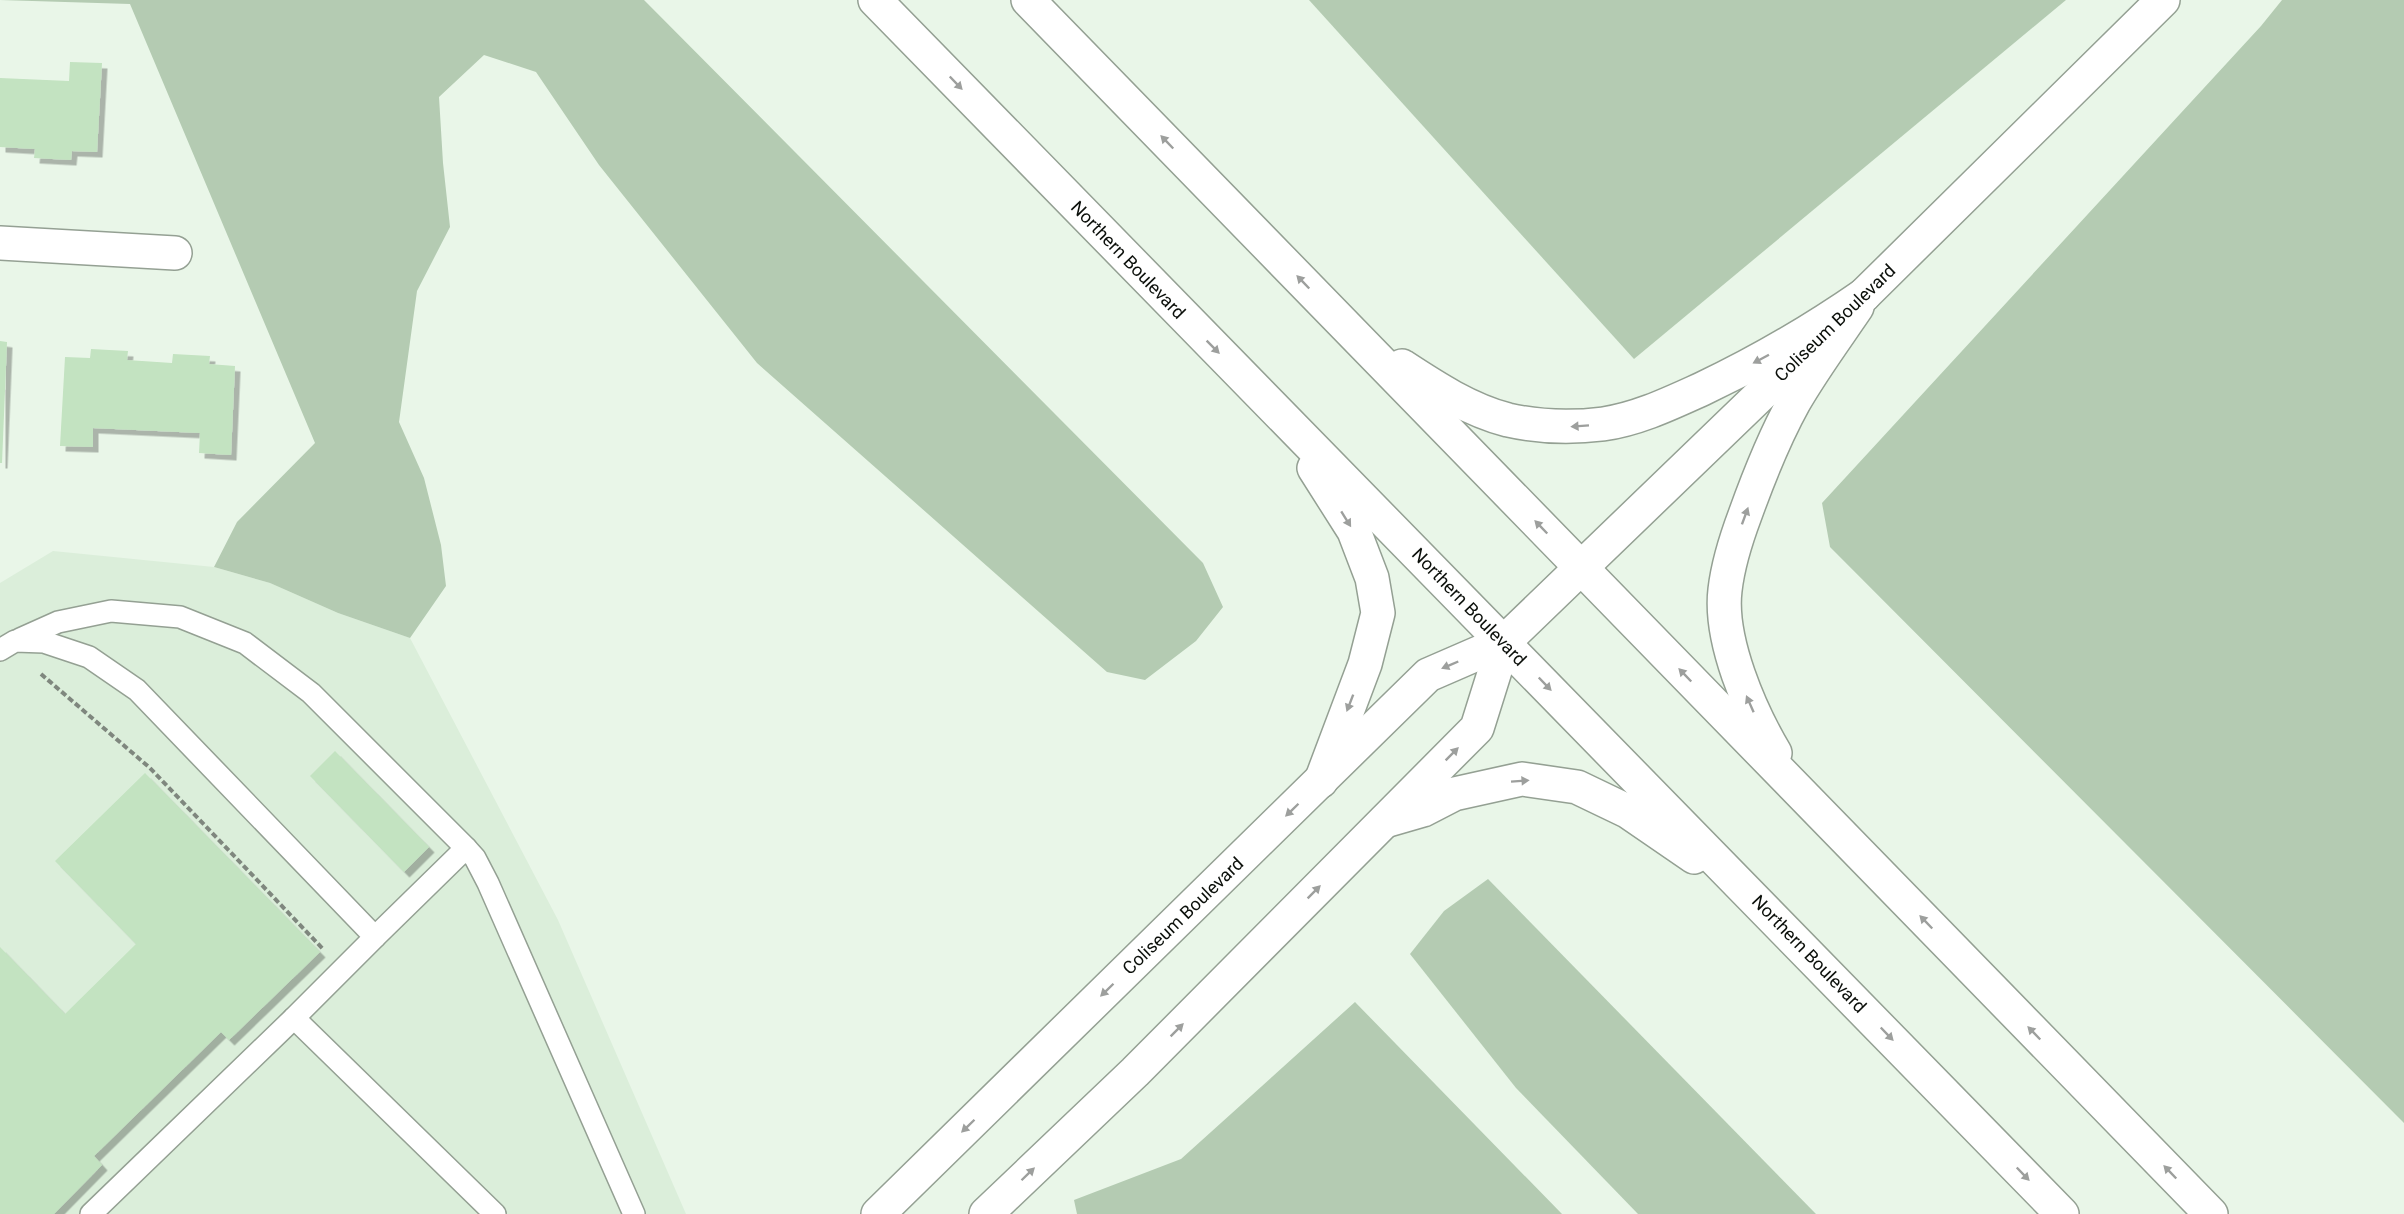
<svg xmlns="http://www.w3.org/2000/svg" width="2404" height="1214" font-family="Roboto,sans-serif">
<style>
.built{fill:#dbeeda}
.green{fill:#b4cbb2}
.building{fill:#c3e3c1;filter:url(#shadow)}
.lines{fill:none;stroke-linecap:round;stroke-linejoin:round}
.service-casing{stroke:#94a093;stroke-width:24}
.minor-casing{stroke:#94a093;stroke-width:36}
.secondary-casing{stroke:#94a093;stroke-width:36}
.trunk-casing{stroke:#94a093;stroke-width:36}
.path{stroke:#7f877e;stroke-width:4;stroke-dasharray:6 3;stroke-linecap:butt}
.service{stroke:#fff;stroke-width:21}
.minor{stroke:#fff;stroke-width:33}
.secondary{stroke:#fff;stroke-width:33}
.trunk{stroke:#fff;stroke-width:33}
.oneway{fill:#9d9f9d}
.labels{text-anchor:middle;stroke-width:4.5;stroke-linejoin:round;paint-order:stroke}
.street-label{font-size:18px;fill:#0b0f0a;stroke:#fff}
</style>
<defs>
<filter id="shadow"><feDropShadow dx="5.5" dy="5.5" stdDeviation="0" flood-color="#0004"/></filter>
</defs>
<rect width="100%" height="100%" fill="#e9f6e8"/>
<path class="built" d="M53,551L214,567L270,583L338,613L410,638L558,920L686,1214H0V583Z"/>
<g class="green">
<path d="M644,0L1203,563L1223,607L1196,641L1145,680L1107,672L757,363L599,165L536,72L484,55L439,97L443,163L450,227L417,291L399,422L424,478L441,545L446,586L410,638L338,613L270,583L214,567L237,522L315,443L130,4L0,0Z"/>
<path d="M1309,0H2066L1634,359Z"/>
<path d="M2282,0H2404V1123L1830,547L1822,503L2261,26Z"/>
<path d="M1488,879L1816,1214H1638L1516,1088L1410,954L1444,911Z"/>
<path d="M1355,1002L1562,1214H1077L1074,1200L1181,1159Z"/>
</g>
<g class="building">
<path d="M70,62L102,63L97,152L72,151L71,160L34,158L35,149L0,147V78L69,81Z"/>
<path d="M0,341L7,342L2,463H0Z"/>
<path d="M91,349L128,351L127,360L172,363L173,354L210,356L209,364L235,366L231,455L199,453L200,433L93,428V447L60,446L65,357L90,358Z"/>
<path d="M335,751L429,847L404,872L310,776Z"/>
<path d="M145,773L320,952L229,1040L221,1032L94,1156L102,1165L54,1214H0V947L65,1014L136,944L55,861Z"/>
</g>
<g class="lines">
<g class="service-casing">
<g id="service">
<path d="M20,639L58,622L111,611L180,617L245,643L311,693L466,848"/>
<path d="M0,650L15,641L44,642L89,657L137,690L375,937L294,1018"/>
<path d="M375,937L466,848L475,858L488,883L634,1214"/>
<path d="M91,1214L294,1018L495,1214"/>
</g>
</g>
<g class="minor-casing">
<path id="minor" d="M0,243L175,253"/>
</g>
<g class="secondary-casing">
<g id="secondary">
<path d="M878,1214L1428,675L1504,642L1864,295L2163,0"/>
<path d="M986,1214L1135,1072L1477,728L1504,642"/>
</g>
</g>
<g class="trunk-casing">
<g id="trunk">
<path d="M875,0L2062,1214"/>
<path d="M1028,0L2211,1214"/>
<path d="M1402,366C1434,387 1469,410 1508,420C1539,427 1571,428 1603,424C1638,419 1671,403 1702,389C1759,362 1812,331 1864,295"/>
<path d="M1314,468L1354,531L1372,578L1378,613L1365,664L1321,781"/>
<path d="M1775,753C1750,711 1719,640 1725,590C1728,564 1736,539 1745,515C1759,476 1774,438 1794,402C1813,369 1836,338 1857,307"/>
<path d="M1385,821L1423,810L1454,794L1522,779L1577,787L1627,811L1694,857"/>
</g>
</g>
<path class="path" d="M41,674L150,768L323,949"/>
<use href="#service" class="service"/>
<use href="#minor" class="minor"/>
<use href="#secondary" class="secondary"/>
<use href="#trunk" class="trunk"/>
</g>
<defs><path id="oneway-solid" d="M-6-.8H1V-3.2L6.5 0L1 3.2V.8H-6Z" transform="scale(1.5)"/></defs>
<g class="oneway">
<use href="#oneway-solid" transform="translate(956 83) rotate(46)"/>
<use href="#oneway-solid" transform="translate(1167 142) rotate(-134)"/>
<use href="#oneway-solid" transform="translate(1303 282) rotate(-134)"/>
<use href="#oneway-solid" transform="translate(1213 347) rotate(45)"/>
<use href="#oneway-solid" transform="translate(1761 359) rotate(152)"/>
<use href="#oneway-solid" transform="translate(1580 426) rotate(176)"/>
<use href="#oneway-solid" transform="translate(1745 516) rotate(-70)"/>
<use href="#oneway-solid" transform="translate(1346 519) rotate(58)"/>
<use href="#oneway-solid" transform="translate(1541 527) rotate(-134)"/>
<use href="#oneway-solid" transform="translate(1450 665) rotate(157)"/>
<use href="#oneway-solid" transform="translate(1685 675) rotate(-134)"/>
<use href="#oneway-solid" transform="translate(1545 684) rotate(46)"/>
<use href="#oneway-solid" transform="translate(1350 703) rotate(111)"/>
<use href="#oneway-solid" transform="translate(1750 704) rotate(-114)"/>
<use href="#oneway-solid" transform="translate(1452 754) rotate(-45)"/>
<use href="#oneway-solid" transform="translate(1520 781) rotate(-4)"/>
<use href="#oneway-solid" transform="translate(1292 810) rotate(136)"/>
<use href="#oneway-solid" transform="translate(1314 892) rotate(-45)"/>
<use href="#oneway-solid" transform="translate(1926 922) rotate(-134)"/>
<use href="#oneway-solid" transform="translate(1107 990) rotate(136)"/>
<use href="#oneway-solid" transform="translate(1177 1030) rotate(-45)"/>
<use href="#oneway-solid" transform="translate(2034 1033) rotate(-134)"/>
<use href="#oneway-solid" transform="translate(1887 1034) rotate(46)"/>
<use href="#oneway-solid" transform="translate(968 1126) rotate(136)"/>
<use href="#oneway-solid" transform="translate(2170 1172) rotate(-134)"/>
<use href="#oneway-solid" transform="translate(1028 1174) rotate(-44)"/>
<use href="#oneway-solid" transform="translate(2023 1174) rotate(46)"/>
</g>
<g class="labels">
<g class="street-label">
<text transform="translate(1128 260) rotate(46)" y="6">Northern Boulevard</text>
<text transform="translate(1835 323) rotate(-44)" y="6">Coliseum Boulevard</text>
<text transform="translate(1469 607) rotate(46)" y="6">Northern Boulevard</text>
<text transform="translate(1183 916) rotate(-44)" y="6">Coliseum Boulevard</text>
<text transform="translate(1809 954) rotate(46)" y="6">Northern Boulevard</text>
</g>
</g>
</svg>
